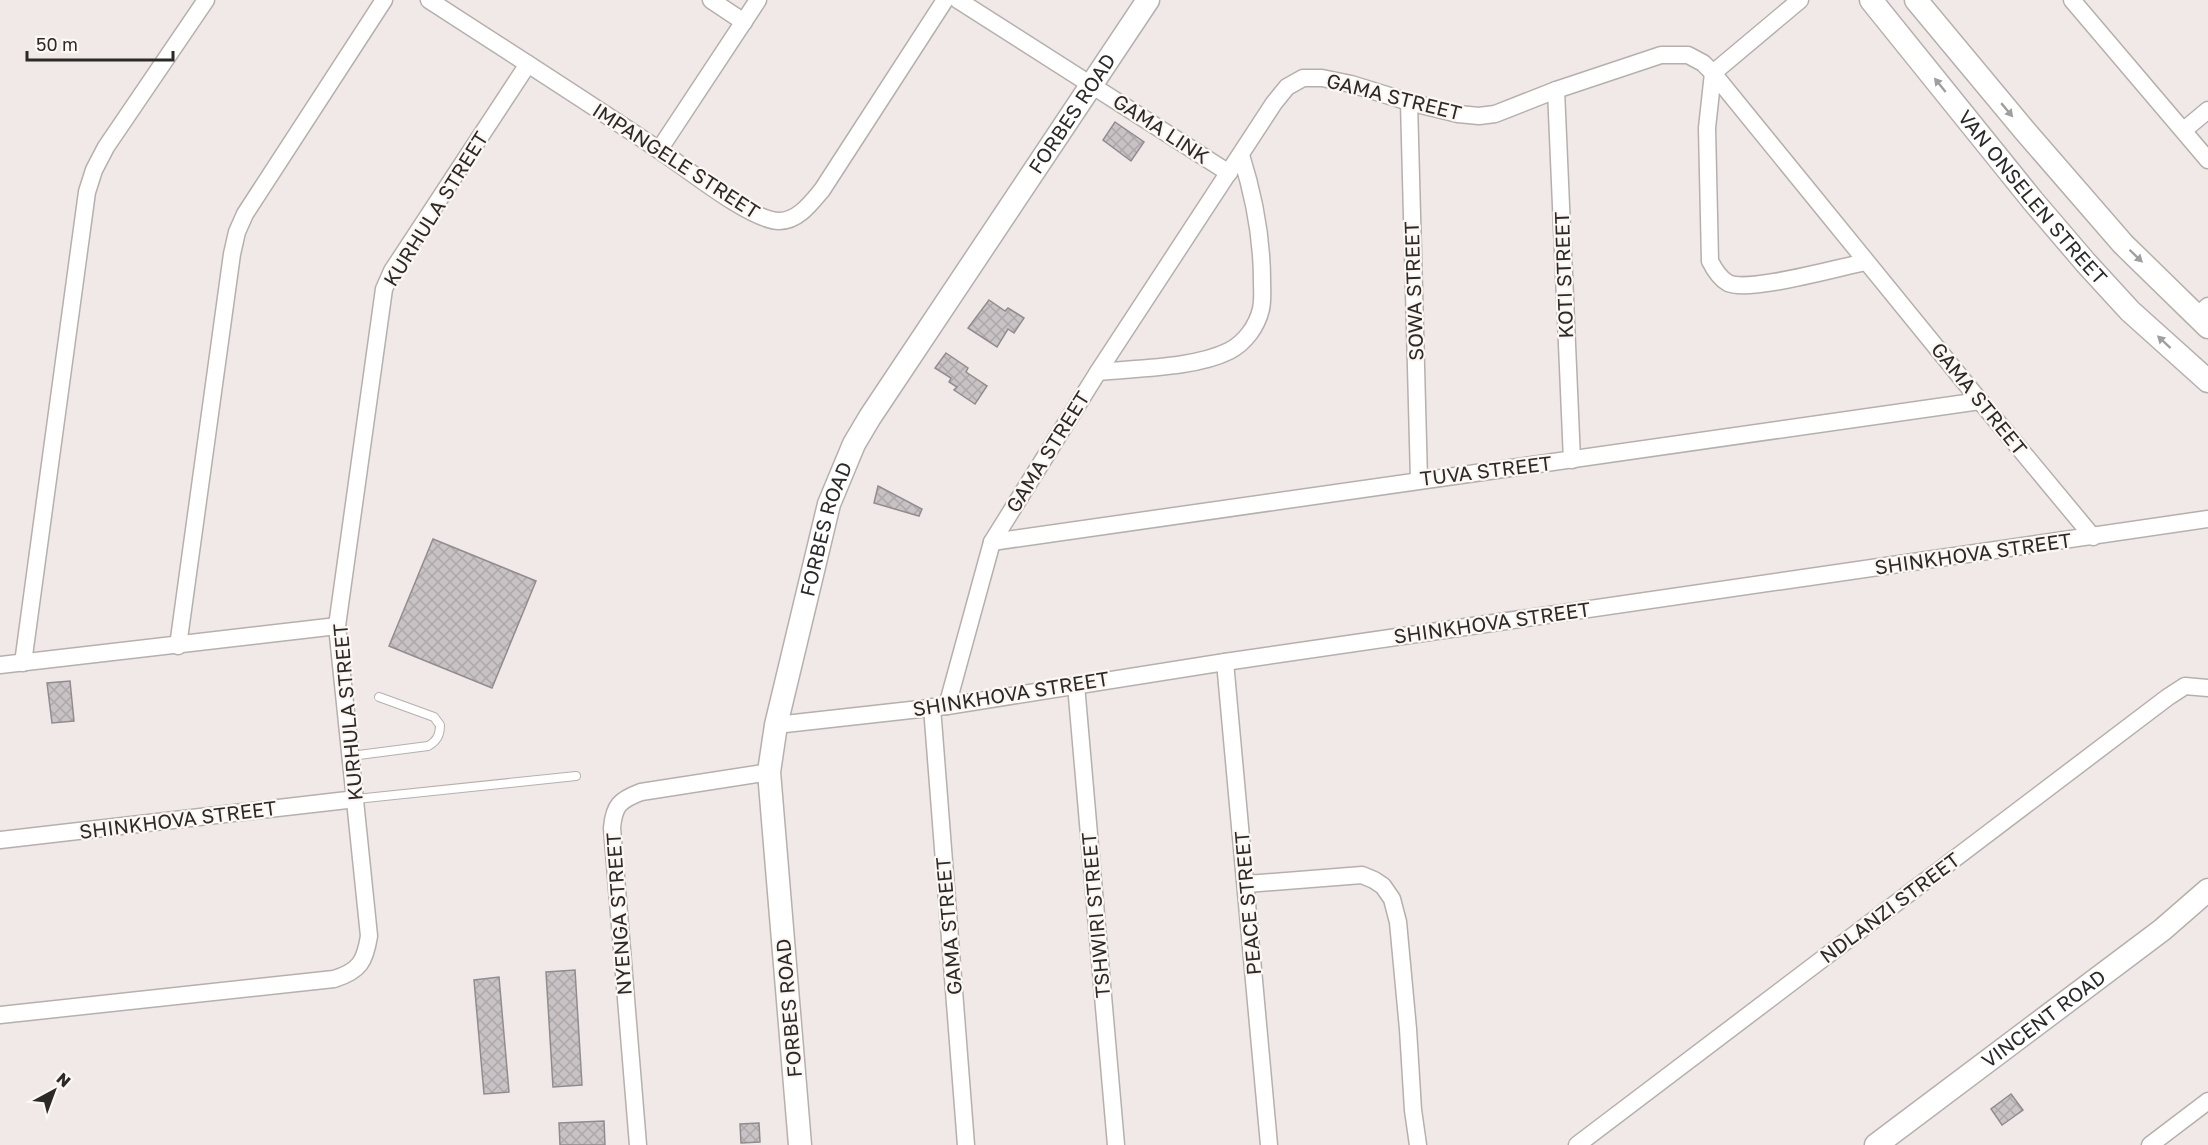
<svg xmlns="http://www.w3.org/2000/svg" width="2208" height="1145" font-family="'Golos Text',sans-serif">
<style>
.building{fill:url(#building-cross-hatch);stroke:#918c8f;stroke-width:1.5}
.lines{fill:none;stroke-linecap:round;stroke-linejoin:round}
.lane-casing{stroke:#b6b0ad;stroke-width:10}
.street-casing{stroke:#b6b0ad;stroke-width:19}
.secondary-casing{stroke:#b6b0ad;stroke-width:25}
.lane{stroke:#fff;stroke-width:8}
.street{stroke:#fff;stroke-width:16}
.secondary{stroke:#fff;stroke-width:22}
.oneway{fill:#a09f9f}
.labels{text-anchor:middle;stroke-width:4.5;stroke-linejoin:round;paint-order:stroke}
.street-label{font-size:20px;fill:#2c2a29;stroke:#fdf7f4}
</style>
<defs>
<pattern id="building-cross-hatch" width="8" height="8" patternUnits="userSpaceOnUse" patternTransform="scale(1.5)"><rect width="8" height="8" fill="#c8c2c5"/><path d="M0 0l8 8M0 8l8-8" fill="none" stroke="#aca7a9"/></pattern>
</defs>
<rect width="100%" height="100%" fill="#f0e9e7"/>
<g class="building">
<path d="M1115,122L1144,142L1131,161L1103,140Z"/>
<path d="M989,300L1005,311L1008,308L1024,318L1014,333L1008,329L997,347L968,328Z"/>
<path d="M946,353L968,368L966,372L987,386L975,404L954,390L957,387L949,382L951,378L935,368Z"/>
<path d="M878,486L922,509L919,516L874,503Z"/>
<path d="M433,539L536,581L492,688L389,646Z"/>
<path d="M70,681L74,721L52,723L47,683Z"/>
<path d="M575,970L582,1085L553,1087L546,972Z"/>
<path d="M499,977L509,1092L484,1094L474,980Z"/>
<path d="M2011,1094L2023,1110L2002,1125L1991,1109Z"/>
<path d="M604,1121L605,1145H560L559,1123Z"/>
<path d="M759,1123L760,1142L741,1143L740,1124Z"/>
</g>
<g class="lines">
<g class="lane-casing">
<g id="lane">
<path d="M351,756L428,746C437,741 440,735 440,725L434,717L379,697"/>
<path d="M356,799L576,776"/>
</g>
</g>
<g class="street-casing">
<g id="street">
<path d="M429,0C506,50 583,99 659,150C685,167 751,221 779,221C798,221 811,203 822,190L945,0"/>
<path d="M711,0L744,22"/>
<path d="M958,0L1229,173"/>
<path d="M1800,0L1713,73L1707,128L1710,261C1714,269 1719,278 1728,283C1749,293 1840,267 1866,262"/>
<path d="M2072,0L2208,160"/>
<path d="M1556,90L1572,460"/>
<path d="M1409,102L1419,480"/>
<path d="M2184,130L2208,110"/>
<path d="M659,150L758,0"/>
<path d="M2197,316L2208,306"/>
<path d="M1098,372C1137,368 1195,368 1229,351C1245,343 1257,326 1261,309C1263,300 1262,290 1262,281C1262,238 1254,196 1241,155"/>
<path d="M992,542L1980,401"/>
<path d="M178,646L232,254L237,232L245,214L384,0"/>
<path d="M1225,662L1269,1145"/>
<path d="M23,663L87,192L94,170L106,147L206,0"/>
<path d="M0,665L337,626"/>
<path d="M1076,685L1116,1145"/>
<path d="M947,706L992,542L1098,372L1274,103L1287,87L1303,78H1322L1351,84L1409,102L1458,114L1479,116L1495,114L1556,90L1661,55H1688L1703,63L1713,73L1980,401L2093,537"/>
<path d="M932,707L966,1145"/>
<path d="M776,725L947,706L1225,662L2208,519"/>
<path d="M0,840L356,799"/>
<path d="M1247,884L1362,875L1374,880L1383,886L1392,899L1398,922L1408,1029L1413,1110L1418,1145"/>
<path d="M0,1015L334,979C360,971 365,961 369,936L337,626L384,289L392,271L528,64"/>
<path d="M638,1145L612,828C614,805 620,800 641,792L769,772"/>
<path d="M1577,1145L2168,697L2185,686L2208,688"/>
<path d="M2150,1145L2208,1101"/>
</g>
</g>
<g class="secondary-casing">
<g id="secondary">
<path id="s1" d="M1871,0L2033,201L2086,263L2130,311L2208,381"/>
<path d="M1916,0L2025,131L2123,244L2208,327"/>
<path id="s2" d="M800,1145L769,772L776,725L829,504L854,444L870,417L1148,0"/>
<path id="s3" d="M1876,1145L2162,930L2208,890"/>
</g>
</g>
<use href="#lane" class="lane"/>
<use href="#street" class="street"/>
<use href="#secondary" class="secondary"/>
</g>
<defs><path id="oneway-solid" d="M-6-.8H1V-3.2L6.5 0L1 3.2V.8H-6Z" transform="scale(1.5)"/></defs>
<g class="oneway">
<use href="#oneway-solid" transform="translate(1940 85) rotate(-129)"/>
<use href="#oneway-solid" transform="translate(2007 110) rotate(50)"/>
<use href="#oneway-solid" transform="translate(2136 256) rotate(44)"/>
<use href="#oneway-solid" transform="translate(2164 342) rotate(-137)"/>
</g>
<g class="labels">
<g class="street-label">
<text transform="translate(1394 97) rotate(14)" y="7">GAMA STREET</text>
<text dy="7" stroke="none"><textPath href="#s2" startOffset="1110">FORBES ROAD</textPath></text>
<text transform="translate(1161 129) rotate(33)" y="7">GAMA LINK</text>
<text transform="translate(676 161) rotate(33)" y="7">IMPANGELE STREET</text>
<text dy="7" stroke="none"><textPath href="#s1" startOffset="255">VAN ONSELEN STREET</textPath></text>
<text transform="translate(436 209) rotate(-58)" y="7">KURHULA STREET</text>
<text transform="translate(1564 275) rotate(-92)" y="7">KOTI STREET</text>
<text transform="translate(1414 291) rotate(-92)" y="7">SOWA STREET</text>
<text transform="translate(1979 399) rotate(51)" y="7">GAMA STREET</text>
<text transform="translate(1048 452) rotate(-58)" y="7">GAMA STREET</text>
<text transform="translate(1486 471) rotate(-7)" y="7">TUVA STREET</text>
<text dy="7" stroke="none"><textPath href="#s2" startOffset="624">FORBES ROAD</textPath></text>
<text transform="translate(1973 554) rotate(-8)" y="7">SHINKHOVA STREET</text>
<text transform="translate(1492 623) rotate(-8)" y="7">SHINKHOVA STREET</text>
<text transform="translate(1011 694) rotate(-9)" y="7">SHINKHOVA STREET</text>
<text transform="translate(348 712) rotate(-95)" y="7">KURHULA STREET</text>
<text transform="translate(178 820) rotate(-7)" y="7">SHINKHOVA STREET</text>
<text transform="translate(1248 903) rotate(-95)" y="7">PEACE STREET</text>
<text transform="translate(1890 908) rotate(-37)" y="7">NDLANZI STREET</text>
<text transform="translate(619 914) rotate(-94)" y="7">NYENGA STREET</text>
<text transform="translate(1096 915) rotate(-95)" y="7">TSHWIRI STREET</text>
<text transform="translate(949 926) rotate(-95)" y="7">GAMA STREET</text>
<text transform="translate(789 1008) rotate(-95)" y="7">FORBES ROAD</text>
<text dy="7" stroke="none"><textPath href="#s3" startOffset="210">VINCENT ROAD</textPath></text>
</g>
</g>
<g transform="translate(54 1091) rotate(41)" stroke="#fdf7f4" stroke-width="4.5" paint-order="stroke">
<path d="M0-4.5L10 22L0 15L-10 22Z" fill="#2c2a29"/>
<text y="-9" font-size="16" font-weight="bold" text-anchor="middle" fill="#2c2a29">N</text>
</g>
<path d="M27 51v9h146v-9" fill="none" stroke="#2c2a29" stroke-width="3"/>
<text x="36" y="51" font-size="18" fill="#2c2a29" stroke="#fdf7f4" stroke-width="4.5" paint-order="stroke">50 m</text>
</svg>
